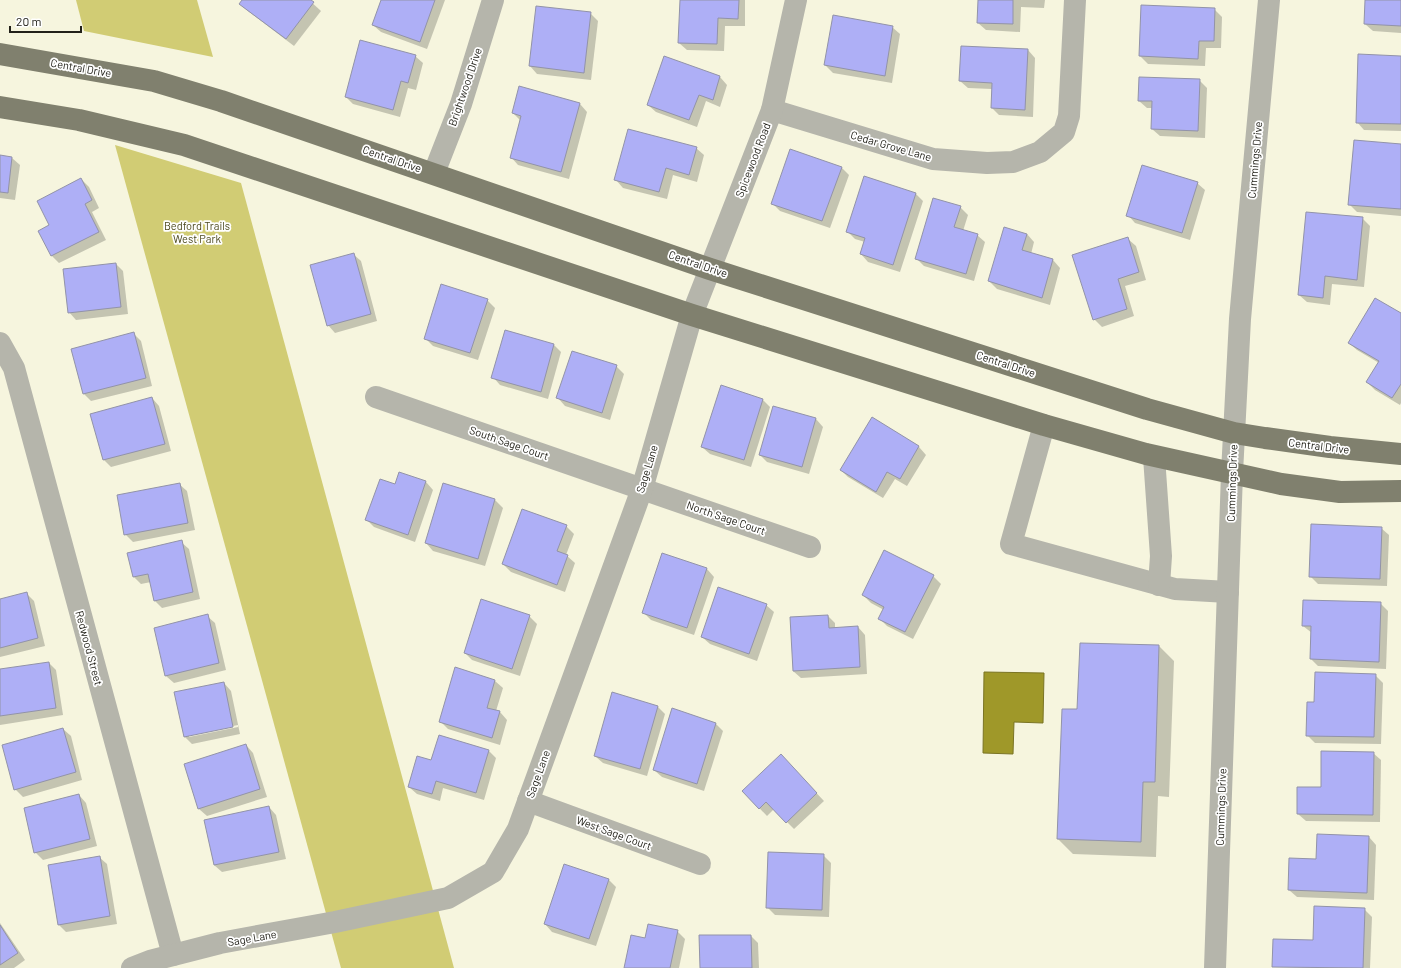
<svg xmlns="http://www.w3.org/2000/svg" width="1401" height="968" font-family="Barlow,sans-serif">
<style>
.green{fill:#d1cc74}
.water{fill:#9f9829;stroke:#7a7424}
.shadow{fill:#0003;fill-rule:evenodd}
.building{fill:#aeaff6;stroke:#9293a8}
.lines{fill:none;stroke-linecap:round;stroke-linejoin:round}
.minor{stroke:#b5b5ab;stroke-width:22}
.major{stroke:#80806e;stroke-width:22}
.labels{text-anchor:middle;stroke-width:3.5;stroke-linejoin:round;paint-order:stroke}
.street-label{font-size:11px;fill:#222119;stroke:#fff}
.park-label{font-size:11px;fill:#4c491e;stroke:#fff}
</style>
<rect width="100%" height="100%" fill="#f6f5de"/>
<g class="green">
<path d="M76,0H197L213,57L84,31Z"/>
<path d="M115,145L241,183L454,968H341Z"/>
</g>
<path class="water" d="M984,672L1044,673L1043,723L1014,722L1013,754L983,753Z"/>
<g class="shadow">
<path d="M243,0H309L321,11L294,46L248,11L240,4Z"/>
<path d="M382,0H445L427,49L381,32L373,25Z"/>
<path d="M681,0H745V26H725L724,51L687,50L679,43Z"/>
<path d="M979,0H1045L1044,8L1021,7L1020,32L986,30L978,23Z"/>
<path d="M1366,0H1401V33L1373,31L1365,24Z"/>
<path d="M1214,9L1222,17L1221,48H1206L1205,66L1148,64L1140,56Z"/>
<path d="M590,13L598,21L591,80L537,74L530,66Z"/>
<path d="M892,27L900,34L892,83L833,73L825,65Z"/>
<path d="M1028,50L1035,58L1033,117L999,115L992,108V89L968,88L960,81Z"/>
<path d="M415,56L423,63L416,90L408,88L400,117L353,104L346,97Z"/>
<path d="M665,57L720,77L727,85L720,107L706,101L697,127L656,112L648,105Z"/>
<path d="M1401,57V131L1364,130L1357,122Z"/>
<path d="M1199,80L1207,88L1205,138L1160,136L1152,129L1153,108H1147L1139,101Z"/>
<path d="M580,104L587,112L569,179L518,165L511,157L520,120L513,113Z"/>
<path d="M1401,145V216L1357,212L1349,204Z"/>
<path d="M696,148L704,155L697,182L673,175L667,199L623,188L616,180Z"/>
<path d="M0,156L12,158L20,165L15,200L0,198Z"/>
<path d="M841,167L849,175L830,228L780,211L772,203Z"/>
<path d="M81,179L89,187L99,208L92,212L106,240L59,263L52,256L40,231L51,225Z"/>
<path d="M1197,183L1205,190L1190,240L1135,223L1128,215Z"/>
<path d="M916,194L923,201L900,272L868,262L861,254L865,242L855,239L847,231Z"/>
<path d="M960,207L968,215L963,231L977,235L985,242L974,281L924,266L917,259Z"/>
<path d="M1362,218L1370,226L1364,287L1332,284L1330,305L1307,302L1299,295Z"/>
<path d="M1027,234L1034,242L1031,254L1053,260L1060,268L1050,305L997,289L989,281Z"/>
<path d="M1128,239L1136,246L1146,280L1125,286L1134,316L1102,327L1094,319Z"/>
<path d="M353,254L361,261L377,321L335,333L328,325Z"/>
<path d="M116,264L123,271L128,314L76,320L69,312Z"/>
<path d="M487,300L495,308L478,360L433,346L425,338Z"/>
<path d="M1401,314V403L1400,405L1375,390L1367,382L1379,363L1357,350L1349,343Z"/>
<path d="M506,331L554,345L561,352L548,399L500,385L493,377Z"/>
<path d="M133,333L141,341L152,386L91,401L84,394Z"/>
<path d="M616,366L624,374L610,420L565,406L558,398Z"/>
<path d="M152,398L159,406L171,451L111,467L103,459Z"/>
<path d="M763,400L770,407L751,467L710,454L702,447Z"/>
<path d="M773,407L816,419L823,427L809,474L767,462L760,455Z"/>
<path d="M872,418L919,447L926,455L907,486L895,479L883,498L848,477L841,470Z"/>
<path d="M426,482L433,490L415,542L374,527L366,519L396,485Z"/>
<path d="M179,484L187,491L195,530L133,542L125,534Z"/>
<path d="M443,484L495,500L503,508L485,566L433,551L426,543Z"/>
<path d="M566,526L574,534L566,555L575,563L565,592L511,572L503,564Z"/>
<path d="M1381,528L1389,535L1387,586L1318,584L1310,576Z"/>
<path d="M181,542L189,549L200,599L162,608L154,600L151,582L141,584L134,577Z"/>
<path d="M663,554L707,569L714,577L694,635L651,620L643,612Z"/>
<path d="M933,576L941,584L913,639L887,626L879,618L884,610L871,603L863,595Z"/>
<path d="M26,593L34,601L45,646L0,657V600Z"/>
<path d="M1380,603L1388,611L1386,669L1318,666L1311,659L1312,633L1303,626Z"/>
<path d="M766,605L774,612L757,661L710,644L702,637Z"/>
<path d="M207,616L215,623L226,670L174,683L166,676Z"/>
<path d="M529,616L537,624L520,676L472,660L465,653Z"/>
<path d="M828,616L835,623V628L858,627L865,635L867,674L801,678L793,671Z"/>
<path d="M1159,646L1174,661L1169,797L1158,796L1156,857L1073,854L1058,839Z"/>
<path d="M49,663L56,670L63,715L0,725V670Z"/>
<path d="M456,669L495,681L503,688L496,711L500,712L507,720L500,745L448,729L440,721Z"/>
<path d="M1375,675L1383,683L1381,744L1315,743L1307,735L1315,703Z"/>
<path d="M224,683L231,691L240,734L192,744L185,737ZM238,725V727L189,737V735Z"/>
<path d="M658,707L665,714L647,776L603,763L595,756Z"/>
<path d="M715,723L723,731L704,791L662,777L654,770Z"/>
<path d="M63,729L71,736L82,780L23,797L15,789Z"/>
<path d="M246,745L253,753L267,797L207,816L199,809Z"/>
<path d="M489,751L496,758L484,800L443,788L440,801L417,794L409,787L432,761Z"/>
<path d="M1373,753L1381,760L1380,822L1306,821L1298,814L1322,788Z"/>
<path d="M788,763L824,801L794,829L774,809L767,816L743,791Z"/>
<path d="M79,795L86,803L97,846L43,860L35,852Z"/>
<path d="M269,807L276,815L286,859L222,872L214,865L205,820Z"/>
<path d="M1369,837L1376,845L1374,900L1297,897L1289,890Z"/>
<path d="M823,855L831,863L829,917L775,915L767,907Z"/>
<path d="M99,857L107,864L117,924L66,932L59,925Z"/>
<path d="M608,879L616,887L596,946L552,932L545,924Z"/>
<path d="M1364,909L1372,917L1370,968L1273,967Z"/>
<path d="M0,923L25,960L14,968H0Z"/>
<path d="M677,931L685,939L679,968H625L646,939Z"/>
<path d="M751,936L758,943L759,968H701Z"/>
</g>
<g class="building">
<path d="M242,0H311L314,2L286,39L239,4Z"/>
<path d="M381,0H435L420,42L372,25Z"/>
<path d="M680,0H739L738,19L718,18L717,44L678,43Z"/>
<path d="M978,0H1013V24L977,23Z"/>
<path d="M1365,0H1401V26L1364,24Z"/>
<path d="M1141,5L1215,8L1214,41H1199L1198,59L1139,56Z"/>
<path d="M536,6L591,12L584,73L529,66Z"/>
<path d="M833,15L893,26L885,76L824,65Z"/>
<path d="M360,40L416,55L408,83L401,81L393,110L345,97Z"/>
<path d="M961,46L1028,49L1025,110L991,108L992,83L959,81Z"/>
<path d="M1358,54L1401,56V124L1356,123Z"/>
<path d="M664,56L720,76L713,100L699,95L689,120L647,105Z"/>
<path d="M1139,77L1200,79L1198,131L1151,129L1152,101H1138Z"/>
<path d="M519,86L580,103L561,172L510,158L521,116L512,113Z"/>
<path d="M628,129L697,147L689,175L666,168L659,192L614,180Z"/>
<path d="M1354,140L1401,144V209L1348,205Z"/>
<path d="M790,149L842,167L822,221L771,204Z"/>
<path d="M0,155L12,157L8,193L0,192Z"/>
<path d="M1142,165L1198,182L1182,233L1126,216Z"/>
<path d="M864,176L916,193L893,265L860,254L865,238L846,232Z"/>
<path d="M81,178L92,200L85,204L99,232L51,256L38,231L49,225L37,201Z"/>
<path d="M933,198L961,206L954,227L978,234L966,274L915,259Z"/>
<path d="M1306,212L1363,217L1357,280L1325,276L1323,298L1298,295Z"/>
<path d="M1004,227L1027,234L1022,250L1053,259L1042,298L988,281Z"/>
<path d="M1128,237L1139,272L1118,279L1127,309L1093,320L1072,255Z"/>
<path d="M354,253L371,314L327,326L310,265Z"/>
<path d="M116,263L121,307L68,313L63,269Z"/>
<path d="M441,284L488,299L470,353L424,339Z"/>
<path d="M1375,298L1401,313V384L1392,398L1366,382L1379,361L1348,343Z"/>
<path d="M505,330L554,344L541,392L491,378Z"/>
<path d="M134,332L146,378L83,394L71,349Z"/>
<path d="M572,351L617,365L602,413L556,398Z"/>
<path d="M721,385L763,399L744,460L701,447Z"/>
<path d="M152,397L165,444L103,460L90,414Z"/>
<path d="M773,406L816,418L802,467L759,455Z"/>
<path d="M872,417L919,446L900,479L887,472L876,492L840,470Z"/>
<path d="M399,472L426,481L408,535L365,520L380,479L395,484Z"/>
<path d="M180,483L188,523L124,535L117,495Z"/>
<path d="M443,483L495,499L478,559L425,543Z"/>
<path d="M522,509L567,525L557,551L568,555L557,585L502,564Z"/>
<path d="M1311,524L1382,527L1380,579L1309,577Z"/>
<path d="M182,540L193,592L154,601L148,574L133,577L127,553Z"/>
<path d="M884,550L934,575L905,632L878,619L884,607L862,595Z"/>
<path d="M662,553L707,568L687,628L642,613Z"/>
<path d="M718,587L767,604L749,654L701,637Z"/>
<path d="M27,592L38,638L0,648V599Z"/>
<path d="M481,599L530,615L512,669L464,653Z"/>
<path d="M1303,600L1381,602L1379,662L1310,659L1311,626H1302Z"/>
<path d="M208,614L219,663L165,676L154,628Z"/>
<path d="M828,615L829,628L858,626L860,667L793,671L790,617Z"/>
<path d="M1080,643L1159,645L1155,782H1143L1141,842L1057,839L1062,709H1077Z"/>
<path d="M49,662L56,708L0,716V669Z"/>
<path d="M455,667L495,680L487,708L500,711L492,738L439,722Z"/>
<path d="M1315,672L1376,674L1374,737L1306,736L1307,702H1314Z"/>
<path d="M224,682L233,727L184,737L174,692Z"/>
<path d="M612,692L658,706L640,769L594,756Z"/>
<path d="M672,708L716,723L697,784L653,770Z"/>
<path d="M63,728L76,772L14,790L2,745Z"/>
<path d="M439,735L489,750L476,793L436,781L432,794L408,787L417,756L431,760Z"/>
<path d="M246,744L260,789L198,809L184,764Z"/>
<path d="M1321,751L1374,752L1373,815L1297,814V787H1321Z"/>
<path d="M781,754L817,793L786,823L766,802L759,809L742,791Z"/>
<path d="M79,794L90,839L34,853L24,808Z"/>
<path d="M269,806L279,852L214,865L204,820Z"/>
<path d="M1317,834L1369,836L1367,893L1288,890L1289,858L1316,859Z"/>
<path d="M768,852L824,854L822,910L766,908Z"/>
<path d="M100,856L110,916L58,925L48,865Z"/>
<path d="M564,864L609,879L589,939L544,924Z"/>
<path d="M1314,906L1365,908L1363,968L1272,967L1273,939L1313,940Z"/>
<path d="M648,924L678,930L670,968H624L631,935L645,938Z"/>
<path d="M0,925L18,953L0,965Z"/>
<path d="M699,935H751L752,968H700Z"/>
</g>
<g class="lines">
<g class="minor">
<path d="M772,110L933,159L987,163L1013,162L1040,152L1064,132L1069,116L1075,0"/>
<path d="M434,173L461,104L493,0"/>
<path d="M0,343L14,368L173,955"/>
<path d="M376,397L810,547"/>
<path d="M1044,425L1011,544L1175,589L1228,592"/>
<path d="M1154,457L1161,556L1159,585"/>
<path d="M528,801L700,864"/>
<path d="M132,968L150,961L220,943L335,922L448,898L493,872L518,829L642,489L692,315L772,110L796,0"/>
<path d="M1215,968L1232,473L1240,319L1269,0"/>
</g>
<g class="major">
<path d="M0,54L154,81L221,101L710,269L1147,409L1234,433L1265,438L1330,447L1401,454"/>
<path d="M0,107L79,120L184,145L692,315L1044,425L1146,454L1281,484L1340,492L1401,491"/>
</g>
</g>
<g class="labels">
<g class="street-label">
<text transform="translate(81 68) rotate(10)" y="4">Central Drive</text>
<text transform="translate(465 87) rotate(-71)" y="4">Brightwood Drive</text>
<text transform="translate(891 146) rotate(16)" y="4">Cedar Grove Lane</text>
<text transform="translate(392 159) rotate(19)" y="4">Central Drive</text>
<text transform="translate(753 160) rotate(-69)" y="4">Spicewood Road</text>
<text transform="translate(1255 160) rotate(-85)" y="4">Cummings Drive</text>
<text transform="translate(698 264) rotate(19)" y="4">Central Drive</text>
<text transform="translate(1006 364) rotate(18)" y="4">Central Drive</text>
<text transform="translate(509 443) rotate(19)" y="4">South Sage Court</text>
<text transform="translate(1319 446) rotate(7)" y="4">Central Drive</text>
<text transform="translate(647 469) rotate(-73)" y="4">Sage Lane</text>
<text transform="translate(1232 483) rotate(-88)" y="4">Cummings Drive</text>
<text transform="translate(726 518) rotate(19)" y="4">North Sage Court</text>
<text transform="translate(89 648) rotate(75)" y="4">Redwood Street</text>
<text transform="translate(538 774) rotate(-70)" y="4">Sage Lane</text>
<text transform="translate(1221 807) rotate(-88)" y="4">Cummings Drive</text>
<text transform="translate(614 833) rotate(20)" y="4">West Sage Court</text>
<text transform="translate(252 938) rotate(-10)" y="4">Sage Lane</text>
</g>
<g class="park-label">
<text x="197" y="230">Bedford Trails<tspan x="197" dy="13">West Park</tspan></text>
</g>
</g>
<path d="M10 26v6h71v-6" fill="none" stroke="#222119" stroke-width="2"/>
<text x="16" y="26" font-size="12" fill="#222119" stroke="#ffffff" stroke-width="3" paint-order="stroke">20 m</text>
</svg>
